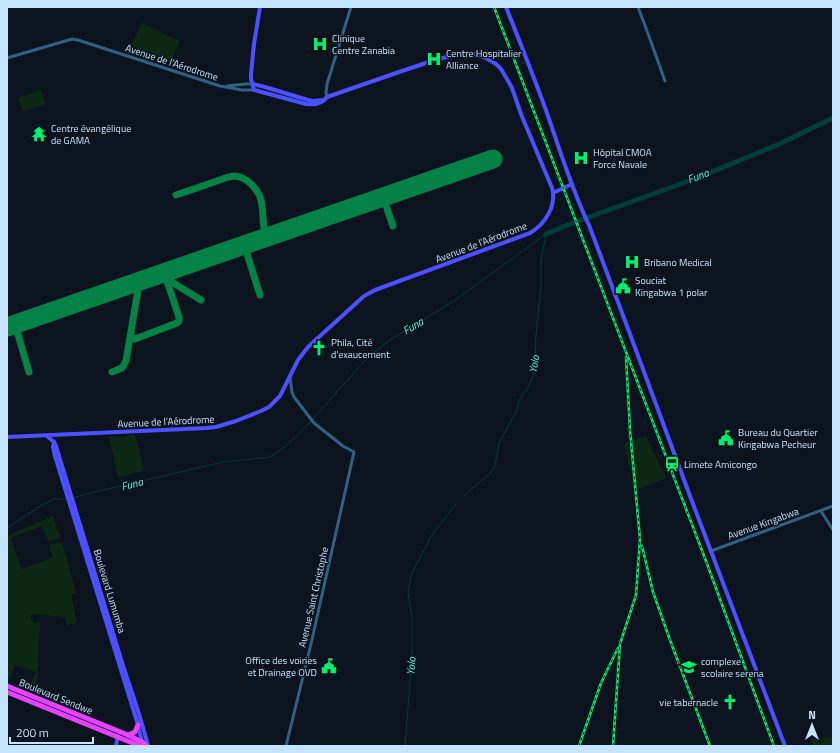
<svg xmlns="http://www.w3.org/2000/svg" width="840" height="753" font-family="'Titillium Web',sans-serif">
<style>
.green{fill:#0c2815}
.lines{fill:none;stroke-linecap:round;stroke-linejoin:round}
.stream{stroke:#043c3c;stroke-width:1}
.river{stroke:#043c3c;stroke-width:5}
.taxiway{stroke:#058246;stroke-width:7}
.runway{stroke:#058246;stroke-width:19}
.minor{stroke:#306182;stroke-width:3}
.major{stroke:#4d50ff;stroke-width:4}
.highway{stroke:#e841ff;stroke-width:5}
.rail-casing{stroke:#00f16e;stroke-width:2.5}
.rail{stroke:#0a131e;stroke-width:1;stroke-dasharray:3;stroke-linecap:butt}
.labels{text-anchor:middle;stroke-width:3;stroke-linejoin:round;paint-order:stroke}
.poi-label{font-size:10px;fill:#c6e4ff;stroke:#0a131e;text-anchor:start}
.street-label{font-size:10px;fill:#c6e4ff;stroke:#0a131e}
.water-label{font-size:11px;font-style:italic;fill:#54ffe0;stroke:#0a131e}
</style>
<rect width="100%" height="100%" fill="#0a131e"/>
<g class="green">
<path d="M142,23L180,41L169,66L130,48Z"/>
<path d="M41,90L46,104L23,112L18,98Z"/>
<path d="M135,434L144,471L118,477L109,436L124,437Z"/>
<path d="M646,436L666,478L639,489L637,487L629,466L624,446L625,443Z"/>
<path d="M53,516L61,538L48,542L43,526L11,537L21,569L53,558L49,545L62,542L76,593L71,594L77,623L67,625L64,617L34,614L30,616L34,623H40L37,688L30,687L36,672L15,665L9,680L7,679V536Z"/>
<path d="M833,736V746H813L811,739Z"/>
</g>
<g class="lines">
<g class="stream">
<path d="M464,496L491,472L495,466L499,443L517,410L519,400L529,386L535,370L536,334L541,287V260L546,235"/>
<path d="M73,498L86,494L223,462L270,457L283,448L301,432L369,356L393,338L451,303L546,234"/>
<path d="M7,528L37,508L54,499H66"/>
<path d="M405,746L412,656V618L408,593L411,575L433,533L456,504"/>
</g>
<path class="river" d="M546,234L570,224L697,178L777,145L833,118"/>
<g class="taxiway">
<path d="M176,195C189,191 202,186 214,182C221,180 228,176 235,176C247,177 258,189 261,200C264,212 262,225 266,237"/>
<path d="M383,197L393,226"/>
<path d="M244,244L260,295"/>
<path d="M167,279L201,300"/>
<path d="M15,324L29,372"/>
<path d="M131,334V337L135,339L177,323L179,321V317L164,272"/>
<path d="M112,372L122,368L126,361L138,290L136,282"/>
</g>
<path class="runway" d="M7,327L493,159"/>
<g class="minor">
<path d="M638,7L650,39L665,81"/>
<path d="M7,58L72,39L78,40L220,86L242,90H254"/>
<path d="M227,86L245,84H253"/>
<path d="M327,97L326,93L327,84L351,7"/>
<path d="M821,511L833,530"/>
<path d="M711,551L833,506"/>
<path d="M286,746L311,644L354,452L343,446L314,423L294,397L292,392L290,377"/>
</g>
<g class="major">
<path d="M506,7C520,43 535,79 548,116C561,153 572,190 589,225L630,334L690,496L785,746"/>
<path d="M253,84L265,87L308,100L313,101L323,100"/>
<path d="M553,193L572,184"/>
<path d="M47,436L54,442L56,446C78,517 100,588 121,659C130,688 141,716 148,746"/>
<path d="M7,437L207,428L216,427L236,421L261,411L269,407L280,396L298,360L308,347L364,296L375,290L530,233C545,224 557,206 552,188L521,114L512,88L507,79L501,69L496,64L486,58L475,54H466L456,55L438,59L402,71L327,97C322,104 314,105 306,104L254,90L251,79V74L254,44L260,7"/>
<path d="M54,442L53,447L55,456L138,725L143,746"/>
<path d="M116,746L118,736"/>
</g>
<g class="highway">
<path d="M7,686L128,735L142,742L147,746"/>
<path d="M7,692L140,746"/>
<path d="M128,735L135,732L138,725"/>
</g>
<g class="rail-casing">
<g id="rail">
<path d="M494,7L706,561L774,746"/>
<path d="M642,546L653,592L670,640L710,746"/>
<path d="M579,746L601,683L618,648"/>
<path d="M613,746L620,644L636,595L640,539L630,430L626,357"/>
</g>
</g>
<use href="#rail" class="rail"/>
</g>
<defs>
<g id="hospital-bare" transform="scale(1.2)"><path d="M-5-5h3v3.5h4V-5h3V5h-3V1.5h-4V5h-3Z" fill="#00f16e" stroke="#0a131e" stroke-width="2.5" paint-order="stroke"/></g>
<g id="temple-bare" transform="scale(1.2)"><path d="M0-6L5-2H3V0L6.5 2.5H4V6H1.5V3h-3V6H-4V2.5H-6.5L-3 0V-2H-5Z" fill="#00f16e" stroke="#0a131e" stroke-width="2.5" paint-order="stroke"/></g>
<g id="civic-bare" transform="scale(1.2)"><path d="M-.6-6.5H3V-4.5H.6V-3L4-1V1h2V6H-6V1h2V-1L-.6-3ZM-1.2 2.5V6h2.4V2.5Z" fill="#00f16e" stroke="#0a131e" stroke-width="2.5" paint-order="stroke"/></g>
<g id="church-bare" transform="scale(1.2)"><path d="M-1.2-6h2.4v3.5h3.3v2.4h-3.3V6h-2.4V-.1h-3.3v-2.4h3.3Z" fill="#00f16e" stroke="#0a131e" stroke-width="2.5" paint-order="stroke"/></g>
<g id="station-bare" transform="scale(1.2)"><path d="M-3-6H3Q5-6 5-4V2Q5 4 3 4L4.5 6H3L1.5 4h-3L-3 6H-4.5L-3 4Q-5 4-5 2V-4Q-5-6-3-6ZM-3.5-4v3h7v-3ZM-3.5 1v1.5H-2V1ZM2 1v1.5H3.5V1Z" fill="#00f16e" stroke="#0a131e" stroke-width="2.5" paint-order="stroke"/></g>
<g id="school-bare" transform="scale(1.2)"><path d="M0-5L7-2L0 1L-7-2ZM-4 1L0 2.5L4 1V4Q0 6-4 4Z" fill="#00f16e" stroke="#0a131e" stroke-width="2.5" paint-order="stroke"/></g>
</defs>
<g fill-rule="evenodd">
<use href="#hospital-bare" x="320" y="44"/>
<use href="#hospital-bare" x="434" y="59"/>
<use href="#temple-bare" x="39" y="134"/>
<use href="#hospital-bare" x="581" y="158"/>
<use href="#hospital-bare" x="632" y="262"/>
<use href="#civic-bare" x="623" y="286"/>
<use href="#church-bare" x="319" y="348"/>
<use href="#civic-bare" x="726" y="438"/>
<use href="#station-bare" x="672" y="464"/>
<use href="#civic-bare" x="329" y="666"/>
<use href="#school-bare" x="689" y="667"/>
<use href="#church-bare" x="730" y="702"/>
</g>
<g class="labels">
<g class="poi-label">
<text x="332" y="42">Clinique<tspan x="332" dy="12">Centre Zanabia</tspan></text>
<text x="446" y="57">Centre Hospitalier<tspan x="446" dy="12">Alliance</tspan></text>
<text x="51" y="132">Centre évangélique<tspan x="51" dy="12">de GAMA</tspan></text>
<text x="593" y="156">Hôpital CMOA<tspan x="593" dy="12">Force Navale</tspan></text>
<text x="644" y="266">Bribano Medical</text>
<text x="635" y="284">Souciat<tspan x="635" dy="12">Kingabwa 1 polar</tspan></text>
<text x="331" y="346">Phila, Cité<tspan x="331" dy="12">d'exaucement</tspan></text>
<text x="738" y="436">Bureau du Quartier<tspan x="738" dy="12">Kingabwa Pecheur</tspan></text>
<text x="684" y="468">Limete Amicongo</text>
<text x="317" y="664" text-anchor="end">Office des voiries<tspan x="317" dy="12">et Drainage OVD</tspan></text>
<text x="701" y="665">complexe<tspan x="701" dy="12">scolaire serena</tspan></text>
<text x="718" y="706" text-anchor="end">vie tabernacle</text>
</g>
<g class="street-label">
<text transform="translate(172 62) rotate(18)" y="4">Avenue de l’Aérodrome</text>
<text transform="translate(481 242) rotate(-21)" y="4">Avenue de l’Aérodrome</text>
<text transform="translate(166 421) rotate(-3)" y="4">Avenue de l’Aérodrome</text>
<text transform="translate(763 523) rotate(-20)" y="4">Avenue Kingabwa</text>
<text transform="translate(110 591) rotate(73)" y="4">Boulevard Lumumba</text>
<text transform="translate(313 597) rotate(-77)" y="4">Avenue Saint Christophe</text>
<text transform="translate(56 696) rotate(22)" y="4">Boulevard Sendwe</text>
</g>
<g class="water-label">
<text transform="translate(698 176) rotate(-21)" y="4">Funa</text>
<text transform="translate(413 326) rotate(-31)" y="4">Funa</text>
<text transform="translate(534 364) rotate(-81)" y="4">Yolo</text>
<text transform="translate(132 484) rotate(-14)" y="4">Funa</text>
<text transform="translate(411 666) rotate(-86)" y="4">Yolo</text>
</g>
</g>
<rect width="840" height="753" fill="none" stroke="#c6e4ff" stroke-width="16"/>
<g transform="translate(812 725)" stroke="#0a131e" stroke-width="3" paint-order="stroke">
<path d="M0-3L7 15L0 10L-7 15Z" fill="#c6e4ff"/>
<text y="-6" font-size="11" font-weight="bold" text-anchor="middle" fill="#c6e4ff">N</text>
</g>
<path d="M10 737v6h83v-6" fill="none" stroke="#c6e4ff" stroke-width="2"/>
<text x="16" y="737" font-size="12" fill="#c6e4ff" stroke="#0a131e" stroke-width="3" paint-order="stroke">200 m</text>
</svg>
